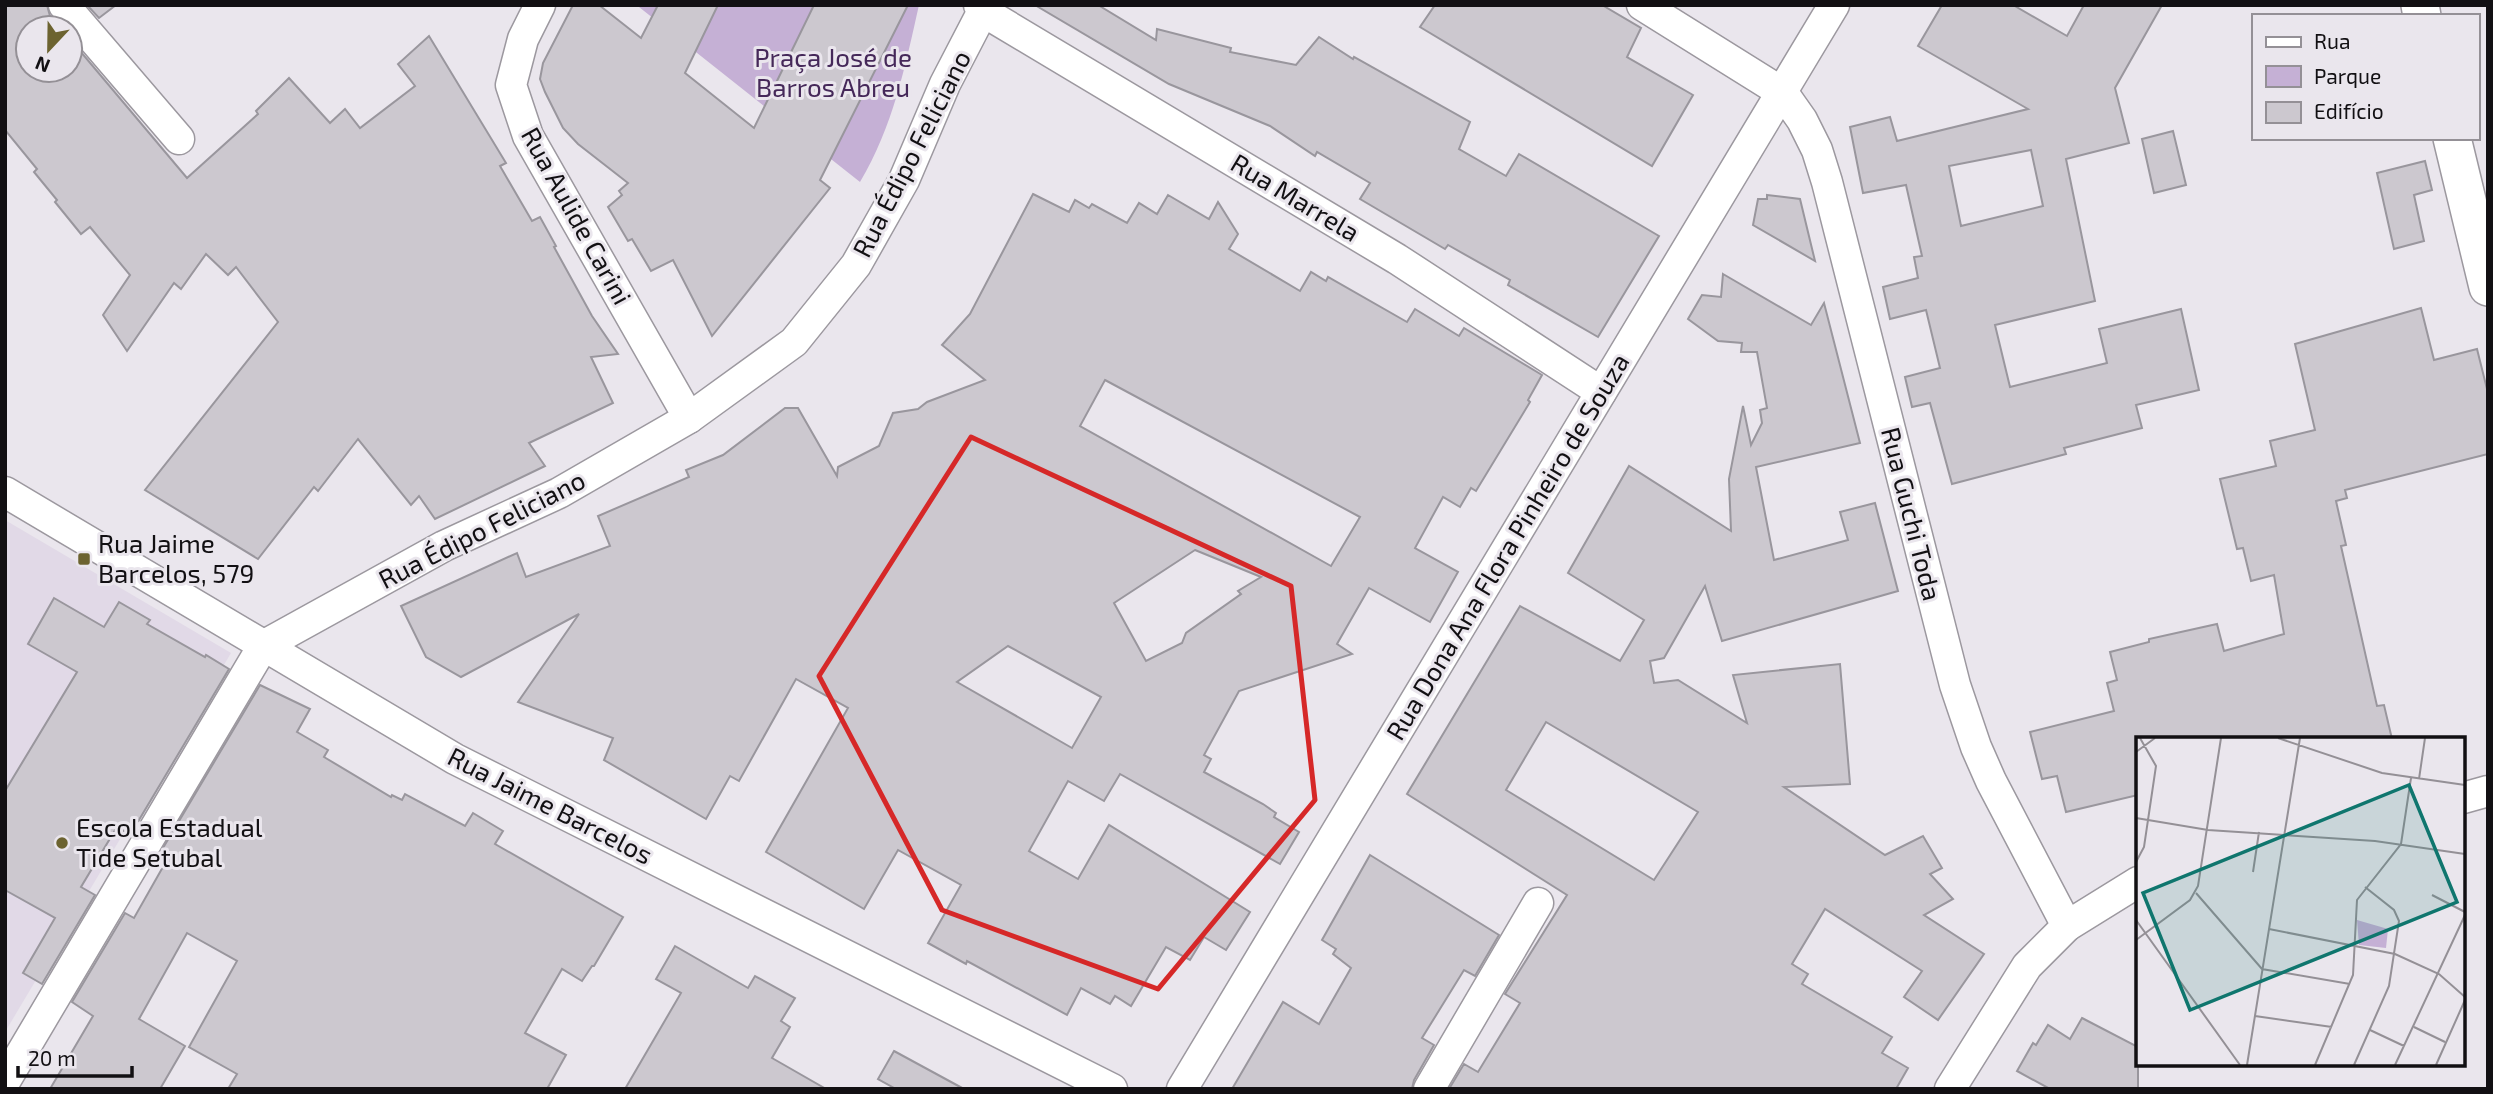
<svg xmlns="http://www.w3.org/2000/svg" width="2493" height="1094" font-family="'Exo 2',sans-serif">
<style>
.built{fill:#e1d9e7}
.green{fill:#c5b0d5}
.building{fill:#ccc8cf;stroke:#99969d;stroke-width:2;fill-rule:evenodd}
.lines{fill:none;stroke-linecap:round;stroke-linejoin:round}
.minor-casing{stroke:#9c989f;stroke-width:33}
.tertiary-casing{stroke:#9c989f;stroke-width:40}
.minor{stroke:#fff;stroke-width:30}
.tertiary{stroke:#fff;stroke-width:37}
.marked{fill:none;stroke:#d62828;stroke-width:5;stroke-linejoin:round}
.poi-dot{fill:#6c6330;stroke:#eae6ed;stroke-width:2.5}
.labels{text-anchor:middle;stroke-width:6;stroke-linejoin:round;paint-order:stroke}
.park-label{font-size:26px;fill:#452859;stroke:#eae6ed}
.street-label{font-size:26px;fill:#121013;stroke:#eae6ed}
.poi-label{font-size:26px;fill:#121013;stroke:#eae6ed;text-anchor:start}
.inset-road{fill:none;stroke:#949096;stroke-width:2}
.view{fill:#0f766e;fill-opacity:0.15;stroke:#0f766e;stroke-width:3.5}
.inset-edge{fill:none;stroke:#121013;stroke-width:3.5}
</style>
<rect width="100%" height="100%" fill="#eae6ed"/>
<path class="built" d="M5,520L231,653L5,1032Z"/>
<path class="green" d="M640,5H919C905,67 893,127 860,182L639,7Z"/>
<g class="building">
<path d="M5,5H47L50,16L61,28H28V70H70V39L187,178L258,114L256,111L289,78L330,123L345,109L360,128L415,86L398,64L429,36L506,163L500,166L532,221L540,217L556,246L554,247L592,316L618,354L591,357L613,403L529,443L545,466L435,519L419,496L411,505L358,439L318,491L314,487L258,559L145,490L278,322L236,267L228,275L206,254L181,289L174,283L127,351L103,315L130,275L90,227L81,234L55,202L57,200L34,172L37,169L5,130Z"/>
<path d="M87,5H116L99,18Z"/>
<path d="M573,5H599L641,38L658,5H718L685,73L754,128L814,5H908L820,180L830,188L712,336L673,260L651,271L632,239L628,241L608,207L622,195L619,191L628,183L578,144L563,128L545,92L540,79L543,63Z"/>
<path d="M1035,5H1098L1156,40L1157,29L1231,48L1230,52L1296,65L1319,37L1353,59L1354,57L1470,122L1459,149L1506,176L1519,154L1659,236L1598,337L1508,285L1510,280L1448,245L1445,249L1360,199L1370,183L1317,152L1315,156L1270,126L1169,84Z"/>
<path d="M1435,5H1602L1641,28L1627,57L1693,95L1652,166L1420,27Z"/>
<path d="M1942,5H2013L2067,36L2084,5H2162L2115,88L2129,143L2066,159L2095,301L1995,325L2010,387L2107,363L2099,329L2181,309L2199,390L2136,405L2142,428L2064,448L2066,454L1952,484L1930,403L1912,407L1905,377L1940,368L1926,310L1890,319L1883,287L1918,278L1914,257L1922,256L1906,185L1863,193L1850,127L1890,117L1897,141L2028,109L1918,46ZM2031,150L2043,206L1961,226L1949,166Z"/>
<path d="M2173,131L2186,185L2154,193L2142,139Z"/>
<path d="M2425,161L2432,190L2414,195L2424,241L2394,249L2377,173Z"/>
<path d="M1033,194L1069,212L1075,200L1089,208L1092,204L1127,223L1139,203L1157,214L1168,195L1209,219L1218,202L1238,234L1229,249L1300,291L1311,272L1326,281L1328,277L1407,322L1415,309L1459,336L1464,328L1542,375L1528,400L1530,402L1476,491L1471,488L1460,507L1443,497L1415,548L1458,572L1430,622L1369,588L1337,644L1352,654L1239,691L1204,755L1211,759L1204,772L1263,804L1276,813L1274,817L1299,832L1280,864L1120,774L1104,801L1068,781L1029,851L1078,879L1109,825L1250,912L1226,950L1204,937L1190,960L1166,947L1131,1006L1115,996L1110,1004L1081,988L1067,1015L967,961L966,964L928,943L961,885L898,850L864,909L766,852L848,708L796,679L739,781L730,776L706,819L604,760L613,738L518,702L579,614L461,677L426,657L401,606L517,553L526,577L610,546L598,516L689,477L686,470L723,455L785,408H798L837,476L838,467L879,446L893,413L918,409L927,402L985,380L942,345L970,314ZM1105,380L1360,517L1331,566L1080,426ZM1195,550L1261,577L1238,591L1241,594L1186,633L1182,643L1146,661L1114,603ZM1008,646L1101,697L1072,748L957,682Z"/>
<path d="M1767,195L1800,199L1815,261L1753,225L1758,199H1767Z"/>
<path d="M1723,274L1811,325L1824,303L1860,443L1756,467L1774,560L1848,540L1840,512L1875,503L1898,591L1722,641L1705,586L1664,658L1650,661L1654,683L1678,680L1747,723L1733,675L1840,664L1850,784L1784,787L1885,855L1923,836L1942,868L1930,874L1953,899L1924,915L1984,954L1938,1020L1904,997L1922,971L1825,909L1792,964L1808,974L1802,984L1892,1037L1882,1053L1908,1068L1896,1089H1449L1464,1064L1478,1072L1520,1003L1505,994L1567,895L1407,794L1520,606L1620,661L1644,620L1568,573L1629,466L1731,531L1729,479L1743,406L1751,445L1762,423L1760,410L1767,408L1757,352H1741L1742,343L1718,341L1688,319L1702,295L1721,297ZM1546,722L1698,812L1654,880L1506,790Z"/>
<path d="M2421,308L2434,360L2477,349L2488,393V454L2345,490L2347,498L2336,501L2346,545L2341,546L2377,706L2384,705L2392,739H2138V795L2066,812L2057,776L2042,779L2030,732L2114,711L2107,683L2117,680L2110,652L2149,642V639L2217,624L2224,651L2284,634L2274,575L2251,581L2243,548L2237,549L2220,479L2276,466L2270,441L2315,430L2295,344Z"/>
<path d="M54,598L104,627L119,602L150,620L147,624L205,657L206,655L229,669L130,835L117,827L81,887L95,895L42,984L23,973L55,918L5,890V791L77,672L28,644Z"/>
<path d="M260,685L310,709L297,732L328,750L324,757L391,797L392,795L402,800L405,794L465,826L473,813L503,831L495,844L623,917L594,966H592L582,981L562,969L525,1033L566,1055L547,1089H228L237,1074L189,1047L237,961L187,933L139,1019L185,1046L160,1089H50L93,1016L72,1002L125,913L134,918L168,858L160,853Z"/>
<path d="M1370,855L1499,935L1475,976L1464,970L1422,1038L1434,1045L1414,1080L1412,1089H1232L1283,1002L1319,1024L1351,968L1333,954L1336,949L1322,940Z"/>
<path d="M675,946L748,988L755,976L795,998L781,1021L790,1027L772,1058L826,1089H625L681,993L656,979Z"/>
<path d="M2082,1018L2138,1047V1089H2050L2017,1071L2033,1043L2036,1045L2048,1025L2070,1039Z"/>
<path d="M894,1051L964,1089H896L878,1079Z"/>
</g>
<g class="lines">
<g class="minor-casing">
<g id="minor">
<path d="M64,5L179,139"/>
<path d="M540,5L523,39L511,85L528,136L689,418"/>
<path d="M979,5L984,12L1397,259L1601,392"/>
<path d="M1642,5L1783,93L1802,120L1817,150L1827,182L1955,685L1976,747L1991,781L2067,926"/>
<path d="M5,492L455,759L1112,1089"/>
<path d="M2463,798L2488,791"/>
<path d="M5,1081L263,646L444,546L559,493L689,418L794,342L856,265L904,180L945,84L986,5"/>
<path d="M1182,1089L1834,5"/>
<path d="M1429,1089L1538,903"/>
<path d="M1950,1089L2027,966L2067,926L2138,882"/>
</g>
</g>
<g class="tertiary-casing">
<g id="tertiary">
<path d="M2420,5L2422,16"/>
<path d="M2452,138L2488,287"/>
</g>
</g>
<use href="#minor" class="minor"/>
<use href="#tertiary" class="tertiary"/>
</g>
<path class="marked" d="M971,437L1291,586L1315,800L1158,989L942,910L819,676Z"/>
<g class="poi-dot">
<rect x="77" y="552" width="14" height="14" rx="3.5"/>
<circle cx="62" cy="843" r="7"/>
</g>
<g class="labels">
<g class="park-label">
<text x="833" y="67">Praça José de<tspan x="833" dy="30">Barros Abreu</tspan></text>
</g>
<g class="street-label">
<text transform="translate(912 154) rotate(-63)" y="9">Rua Édipo Feliciano</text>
<text transform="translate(1295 198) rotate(31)" y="9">Rua Marrela</text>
<text transform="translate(576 216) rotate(61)" y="9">Rua Aulide Carini</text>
<text transform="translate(1911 514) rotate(76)" y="9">Rua Guchi Toda</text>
<text transform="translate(482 530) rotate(-27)" y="9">Rua Édipo Feliciano</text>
<text transform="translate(1508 547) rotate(-59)" y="9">Rua Dona Ana Flora Pinheiro de Souza</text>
<text transform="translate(550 806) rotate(27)" y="9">Rua Jaime Barcelos</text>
</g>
<g class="poi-label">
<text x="98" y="553">Rua Jaime<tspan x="98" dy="30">Barcelos, 579</tspan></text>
<text x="76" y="837">Escola Estadual<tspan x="76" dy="30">Tide Setubal</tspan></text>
</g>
</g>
<g transform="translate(2136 737)">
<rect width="329" height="329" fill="#eae6ed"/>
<path d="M221,183L252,192L250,211L223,208Z" fill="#c5b0d5"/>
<path class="inset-road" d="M142,1L246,36L329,48M0,15L19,1M283,42L289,1M0,81L72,93L239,104L329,117M0,125L8,110L20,29L4,1M117,135L123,95M60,156L126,232L214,247M296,158L329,175M0,183L104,328M133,192L259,217L303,237L329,260M0,203L54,163L62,149L85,1M119,279L196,290M278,290L309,305M234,293L268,309M111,328L164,1M179,328L217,238L221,163L265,107L275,41M218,328L253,249L263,184L258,173L229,150M259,328L329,178M300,328L329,263"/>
<path class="view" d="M273,48L321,165L54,273L7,156Z"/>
<rect width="329" height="329" class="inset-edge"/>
</g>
<rect width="2493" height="1094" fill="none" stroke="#121013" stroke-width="14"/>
<rect x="2252" y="14" width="228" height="126" fill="#eae6ed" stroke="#949096" stroke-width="2"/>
<rect x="2266" y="37" width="35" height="10" fill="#ffffff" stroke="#949096" stroke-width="2"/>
<text x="2314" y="49" font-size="21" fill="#121013">Rua</text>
<rect x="2266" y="66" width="35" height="21" fill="#c5b0d5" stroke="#949096" stroke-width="2"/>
<text x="2314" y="84" font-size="21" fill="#121013">Parque</text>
<rect x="2266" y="102" width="35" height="21" fill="#ccc8cf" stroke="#949096" stroke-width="2"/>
<text x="2314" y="119" font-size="21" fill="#121013">Edifício</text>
<g transform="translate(49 49) rotate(202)"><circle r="33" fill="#eae6ed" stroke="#949096" stroke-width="2"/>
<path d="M0-5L12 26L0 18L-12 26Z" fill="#6c6330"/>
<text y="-10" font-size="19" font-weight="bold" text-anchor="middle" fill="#121013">N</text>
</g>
<path d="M18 1066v10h114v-10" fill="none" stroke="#121013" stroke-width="3.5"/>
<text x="28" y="1066" font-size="21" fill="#121013" stroke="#eae6ed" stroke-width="5" paint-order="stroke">20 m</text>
</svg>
